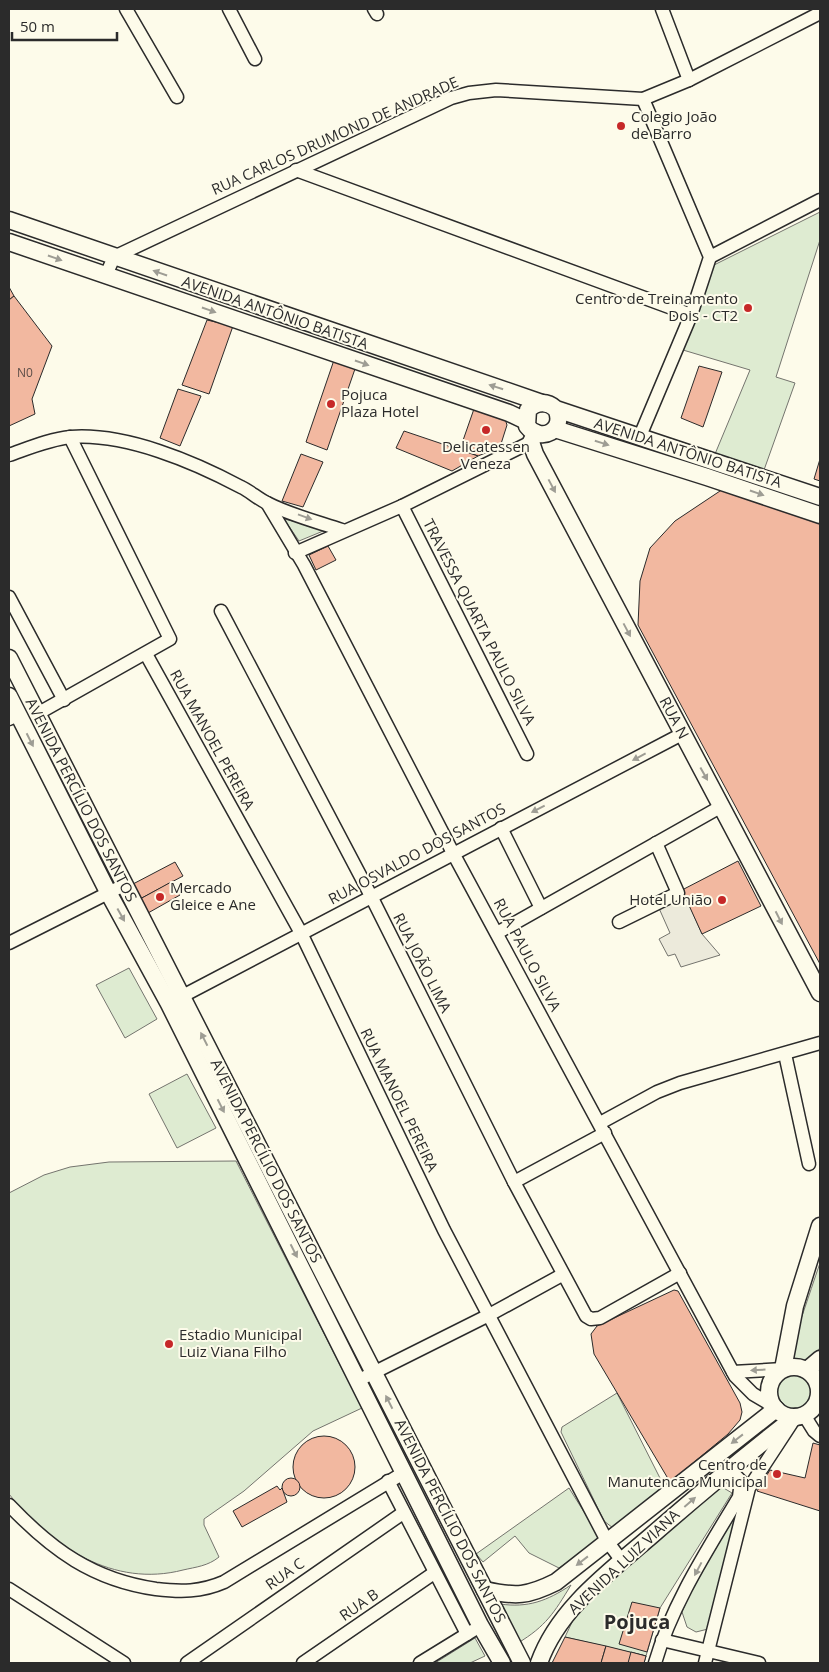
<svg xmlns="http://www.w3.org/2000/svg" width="829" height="1672" font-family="'Open Sans',sans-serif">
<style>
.green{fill:#deebd1;stroke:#74746e}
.parking{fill:#eceadb;stroke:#74746e}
.building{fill:#f2b8a0;stroke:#2b2b2b}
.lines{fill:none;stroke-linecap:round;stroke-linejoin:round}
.minor-casing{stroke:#2b2b2b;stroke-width:15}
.tertiary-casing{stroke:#2b2b2b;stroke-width:19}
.minor{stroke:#fdfbea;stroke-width:12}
.tertiary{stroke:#fdfbea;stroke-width:16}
.oneway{fill:#9e9d94}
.poi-dot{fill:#c62828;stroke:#fdfbea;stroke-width:2}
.labels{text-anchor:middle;stroke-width:4;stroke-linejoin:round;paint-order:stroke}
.number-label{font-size:12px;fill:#5d4e48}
.poi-label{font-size:15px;fill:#2b2b2b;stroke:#fdfbea;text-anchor:start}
.street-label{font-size:15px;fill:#2b2b2b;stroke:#fdfbea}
.district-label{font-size:20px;font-weight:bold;fill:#2b2b2b;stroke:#fdfbea}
</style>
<rect width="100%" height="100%" fill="#fdfbea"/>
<g class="green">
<path d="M820,212V240L776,377L795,383L764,470L715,454L750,370L683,350L714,265Z"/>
<path d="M284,519L328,529L299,541Z"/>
<path d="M129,968L157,1019L125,1038L96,985Z"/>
<path d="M187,1074L216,1128L177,1148L149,1094Z"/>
<path d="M236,1161L362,1408L313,1431L244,1491L204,1519V1525L219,1557C208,1566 196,1567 183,1570C114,1588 51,1547 9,1494V1193L44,1175L70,1167L109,1162Z"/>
<path d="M820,1263V1348L809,1358C814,1378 829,1414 796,1416C788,1416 781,1416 776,1408C771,1401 768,1396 769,1387C771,1378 779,1372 783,1364C798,1332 808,1297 820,1263Z"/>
<path d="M617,1393L664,1486L613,1528L604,1521L561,1432L562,1427Z"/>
<path d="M722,1487L732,1493L660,1608L646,1656L565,1637L574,1618L594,1594L708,1496Z"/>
<path d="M569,1488L601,1539L559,1568L529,1553L515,1536L483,1562L476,1554Z"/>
<path d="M737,1507L722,1581L708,1629L696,1632L687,1627L682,1612L698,1574Z"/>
<path d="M571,1585C554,1613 546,1626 518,1643L500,1604C528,1608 547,1601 571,1585Z"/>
<path d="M475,1638L485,1656L470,1663H435Z"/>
</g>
<path class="parking" d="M684,893L702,934L720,955L681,967L675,954L668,956L659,939L670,933L658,906Z"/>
<g class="building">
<path d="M9,287L14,296L9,300Z"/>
<path d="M14,296L52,346L32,399L35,414L9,426V300Z"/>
<path d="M207,320L233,326L209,394L182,385Z"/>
<path d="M334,360L356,366L327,450L306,442Z"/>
<path d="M699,366L722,372L703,427L681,418Z"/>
<path d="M178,389L201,396L180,446L160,438Z"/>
<path d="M475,406L505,419L507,425L500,447L478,456L460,449Z"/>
<path d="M404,431L478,456L452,471L396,448Z"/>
<path d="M301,454L323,462L303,507L282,501Z"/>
<path d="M820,459V481L814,479Z"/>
<path d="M726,487L820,520V964L638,625L640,581L650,548L675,521Z"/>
<path d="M328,546L336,560L316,570L309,555Z"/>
<path d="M738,861L761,906L702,934L682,890Z"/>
<path d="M175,862L183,876L140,899L133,884Z"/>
<path d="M173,881L180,895L148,913L140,899Z"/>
<path d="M674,1290L678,1291L740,1403L742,1412L740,1420L728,1434L670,1482L594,1354L591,1334L597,1326Z"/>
<circle cx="324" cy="1467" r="31"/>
<path d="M813,1443L820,1445V1511L757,1491L770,1470L805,1478Z"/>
<circle cx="291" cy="1487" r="9"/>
<path d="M277,1486L280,1490L282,1488L287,1502L242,1527L233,1511Z"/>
<path d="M632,1602L660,1608L647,1652L619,1644Z"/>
<path d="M565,1637L606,1646L601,1663H552Z"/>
<path d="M606,1646L646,1656L644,1663H601Z"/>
<path d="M631,1652L646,1656L644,1663H628Z"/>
</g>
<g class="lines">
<g class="minor-casing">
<g id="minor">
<path d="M126,9L177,97"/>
<path d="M229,9L255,59"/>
<path d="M374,9L377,14"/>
<path d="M662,9L689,80"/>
<path d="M296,170L691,315"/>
<path d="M710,257L820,200"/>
<path d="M106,275L114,257L451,98L469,93L496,90L643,99L689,80L820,13"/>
<path d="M640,436L691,315L710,257L643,99"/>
<path d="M9,455C29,448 50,439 71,437C126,433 194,462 241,487C250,491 258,499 267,503C290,515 318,522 342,530"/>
<path d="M267,503L304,565L453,853L735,1376L753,1394L773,1406"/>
<path d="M402,506L527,754"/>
<path d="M295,553L402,506L531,442"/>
<path d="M9,597L64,700"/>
<path d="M221,611L371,896L514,1182L586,1316L591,1319L600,1318L680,1273"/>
<path d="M146,654L301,933L444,1230L607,1541L622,1561"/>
<path d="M37,714L170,639L70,437"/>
<path d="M9,719L18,715"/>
<path d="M501,828L541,908"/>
<path d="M619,922L678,893L656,843"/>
<path d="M497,933L722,806"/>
<path d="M9,943L124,885"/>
<path d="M175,1000L682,734"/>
<path d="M785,1054L809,1164"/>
<path d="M600,1123L657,1092L680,1083L820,1043"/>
<path d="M514,1182L605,1133"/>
<path d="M733,1372L783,1369"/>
<path d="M359,1380L489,1315L562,1275"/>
<path d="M804,1415L814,1431L820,1436"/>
<path d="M388,1481L467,1634"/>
<path d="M9,1505C52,1550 93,1580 156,1589C181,1592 201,1592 224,1582L405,1472"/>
<path d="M9,1589L124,1663"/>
<path d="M662,1640L759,1663"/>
<path d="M187,1663L403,1513"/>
<path d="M303,1663L434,1573"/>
<path d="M420,1663L472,1631"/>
<path d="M655,1663C672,1604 708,1549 739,1497L741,1481L735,1475L725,1471"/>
<path d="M705,1663L749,1488L791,1424"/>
</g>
</g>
<g class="tertiary-casing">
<g id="tertiary">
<path d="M9,220L542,403"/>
<path d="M9,242L509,413L526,421"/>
<path d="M556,409C566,430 541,444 527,426L528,410C537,401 547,401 556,409L820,497"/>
<path d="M555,429L707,477L820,515"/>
<path d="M535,434L531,442L535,454L820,993"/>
<path d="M9,658L522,1663"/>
<path d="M9,696L108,892L169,1004L480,1625L502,1663"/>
<circle cx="794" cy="1392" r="25"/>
<path d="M783,1369L795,1306L820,1226"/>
<path d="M807,1370L820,1359"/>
<path d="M485,1590C516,1597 528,1596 556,1582L776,1409"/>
<path d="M539,1663C558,1609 609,1572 651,1536C698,1495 746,1455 795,1417"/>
</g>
</g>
<use href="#minor" class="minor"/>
<use href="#tertiary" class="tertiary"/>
</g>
<defs><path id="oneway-solid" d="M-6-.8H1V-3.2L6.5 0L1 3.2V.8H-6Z" transform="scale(1.25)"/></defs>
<g class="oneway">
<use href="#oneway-solid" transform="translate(55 258) rotate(19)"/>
<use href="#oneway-solid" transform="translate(160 273) rotate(-161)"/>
<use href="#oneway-solid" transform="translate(209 310) rotate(19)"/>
<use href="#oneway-solid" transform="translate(362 363) rotate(19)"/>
<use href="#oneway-solid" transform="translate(496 387) rotate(-162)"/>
<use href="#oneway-solid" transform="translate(602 443) rotate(17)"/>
<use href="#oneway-solid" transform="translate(552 486) rotate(62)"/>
<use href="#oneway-solid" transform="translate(757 493) rotate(19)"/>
<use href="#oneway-solid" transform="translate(305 517) rotate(20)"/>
<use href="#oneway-solid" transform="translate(627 630) rotate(62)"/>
<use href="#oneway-solid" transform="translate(30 740) rotate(63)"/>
<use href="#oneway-solid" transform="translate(639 757) rotate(152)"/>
<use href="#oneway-solid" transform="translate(704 774) rotate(61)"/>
<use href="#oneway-solid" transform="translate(538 809) rotate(153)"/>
<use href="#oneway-solid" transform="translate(121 915) rotate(61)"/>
<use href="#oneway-solid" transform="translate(779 918) rotate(63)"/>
<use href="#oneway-solid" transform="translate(204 1039) rotate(-117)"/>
<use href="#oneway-solid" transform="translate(221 1106) rotate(63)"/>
<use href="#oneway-solid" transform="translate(294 1251) rotate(63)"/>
<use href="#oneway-solid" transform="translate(758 1370) rotate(177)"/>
<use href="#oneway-solid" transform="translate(389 1402) rotate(-117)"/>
<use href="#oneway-solid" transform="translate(737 1439) rotate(142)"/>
<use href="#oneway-solid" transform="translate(690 1502) rotate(-41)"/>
<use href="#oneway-solid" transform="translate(582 1561) rotate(142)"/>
<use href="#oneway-solid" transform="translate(698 1569) rotate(118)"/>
</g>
<g class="poi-dot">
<circle cx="621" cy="126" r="5"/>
<circle cx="748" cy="308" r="5"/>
<circle cx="331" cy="404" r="5"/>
<circle cx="486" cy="430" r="5"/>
<circle cx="160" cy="897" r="5"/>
<circle cx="722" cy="900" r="5"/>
<circle cx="169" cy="1344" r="5"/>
<circle cx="777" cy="1474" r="5"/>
</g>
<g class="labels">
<g class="number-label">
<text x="25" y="377">N0</text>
</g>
<g class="poi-label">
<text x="631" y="122">Colegio João<tspan x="631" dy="17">de Barro</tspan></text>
<text x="738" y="304" text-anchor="end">Centro de Treinamento<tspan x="738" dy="17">Dois - CT2</tspan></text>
<text x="341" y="400">Pojuca<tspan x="341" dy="17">Plaza Hotel</tspan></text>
<text x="486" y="452" text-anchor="middle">Delicatessen<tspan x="486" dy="17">Veneza</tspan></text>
<text x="170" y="893">Mercado<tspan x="170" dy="17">Gleice e Ane</tspan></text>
<text x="712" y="905" text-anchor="end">Hotel União</text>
<text x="179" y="1340">Estadio Municipal<tspan x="179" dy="17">Luiz Viana Filho</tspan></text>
<text x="767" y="1470" text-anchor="end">Centro de<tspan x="767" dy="17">Manutencão Municipal</tspan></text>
</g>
<g class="street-label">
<text transform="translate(335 136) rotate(-24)" y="5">RUA CARLOS DRUMOND DE ANDRADE</text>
<text transform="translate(275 313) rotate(19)" y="5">AVENIDA ANTÔNIO BATISTA</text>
<text transform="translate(688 453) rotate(18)" y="5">AVENIDA ANTÔNIO BATISTA</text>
<text transform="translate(479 622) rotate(63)" y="5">TRAVESSA QUARTA PAULO SILVA</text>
<text transform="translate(674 718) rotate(62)" y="5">RUA N</text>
<text transform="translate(212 740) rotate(61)" y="5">RUA MANOEL PEREIRA</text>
<text transform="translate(81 800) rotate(63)" y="5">AVENIDA PERCÍLIO DOS SANTOS</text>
<text transform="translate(417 854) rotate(-28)" y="5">RUA OSVALDO DOS SANTOS</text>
<text transform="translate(527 955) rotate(62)" y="5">RUA PAULO SILVA</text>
<text transform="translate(422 963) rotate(63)" y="5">RUA JOÃO LIMA</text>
<text transform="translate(399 1100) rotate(64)" y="5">RUA MANOEL PEREIRA</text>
<text transform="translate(266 1161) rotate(63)" y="5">AVENIDA PERCÍLIO DOS SANTOS</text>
<text transform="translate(450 1521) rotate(63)" y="5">AVENIDA PERCÍLIO DOS SANTOS</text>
<text transform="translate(624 1562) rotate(-43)" y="5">AVENIDA LUIZ VIANA</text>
<text transform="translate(285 1574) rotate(-35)" y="5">RUA C</text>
<text transform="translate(359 1605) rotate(-35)" y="5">RUA B</text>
</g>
<g class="district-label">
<text x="637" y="1629">Pojuca</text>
</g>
</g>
<rect width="829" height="1672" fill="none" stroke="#2b2b2b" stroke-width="20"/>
<path d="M12 32v8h105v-8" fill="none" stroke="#2b2b2b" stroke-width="2.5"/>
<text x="20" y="32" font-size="15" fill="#2b2b2b" stroke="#fdfbea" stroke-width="4" paint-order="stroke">50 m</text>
</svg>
